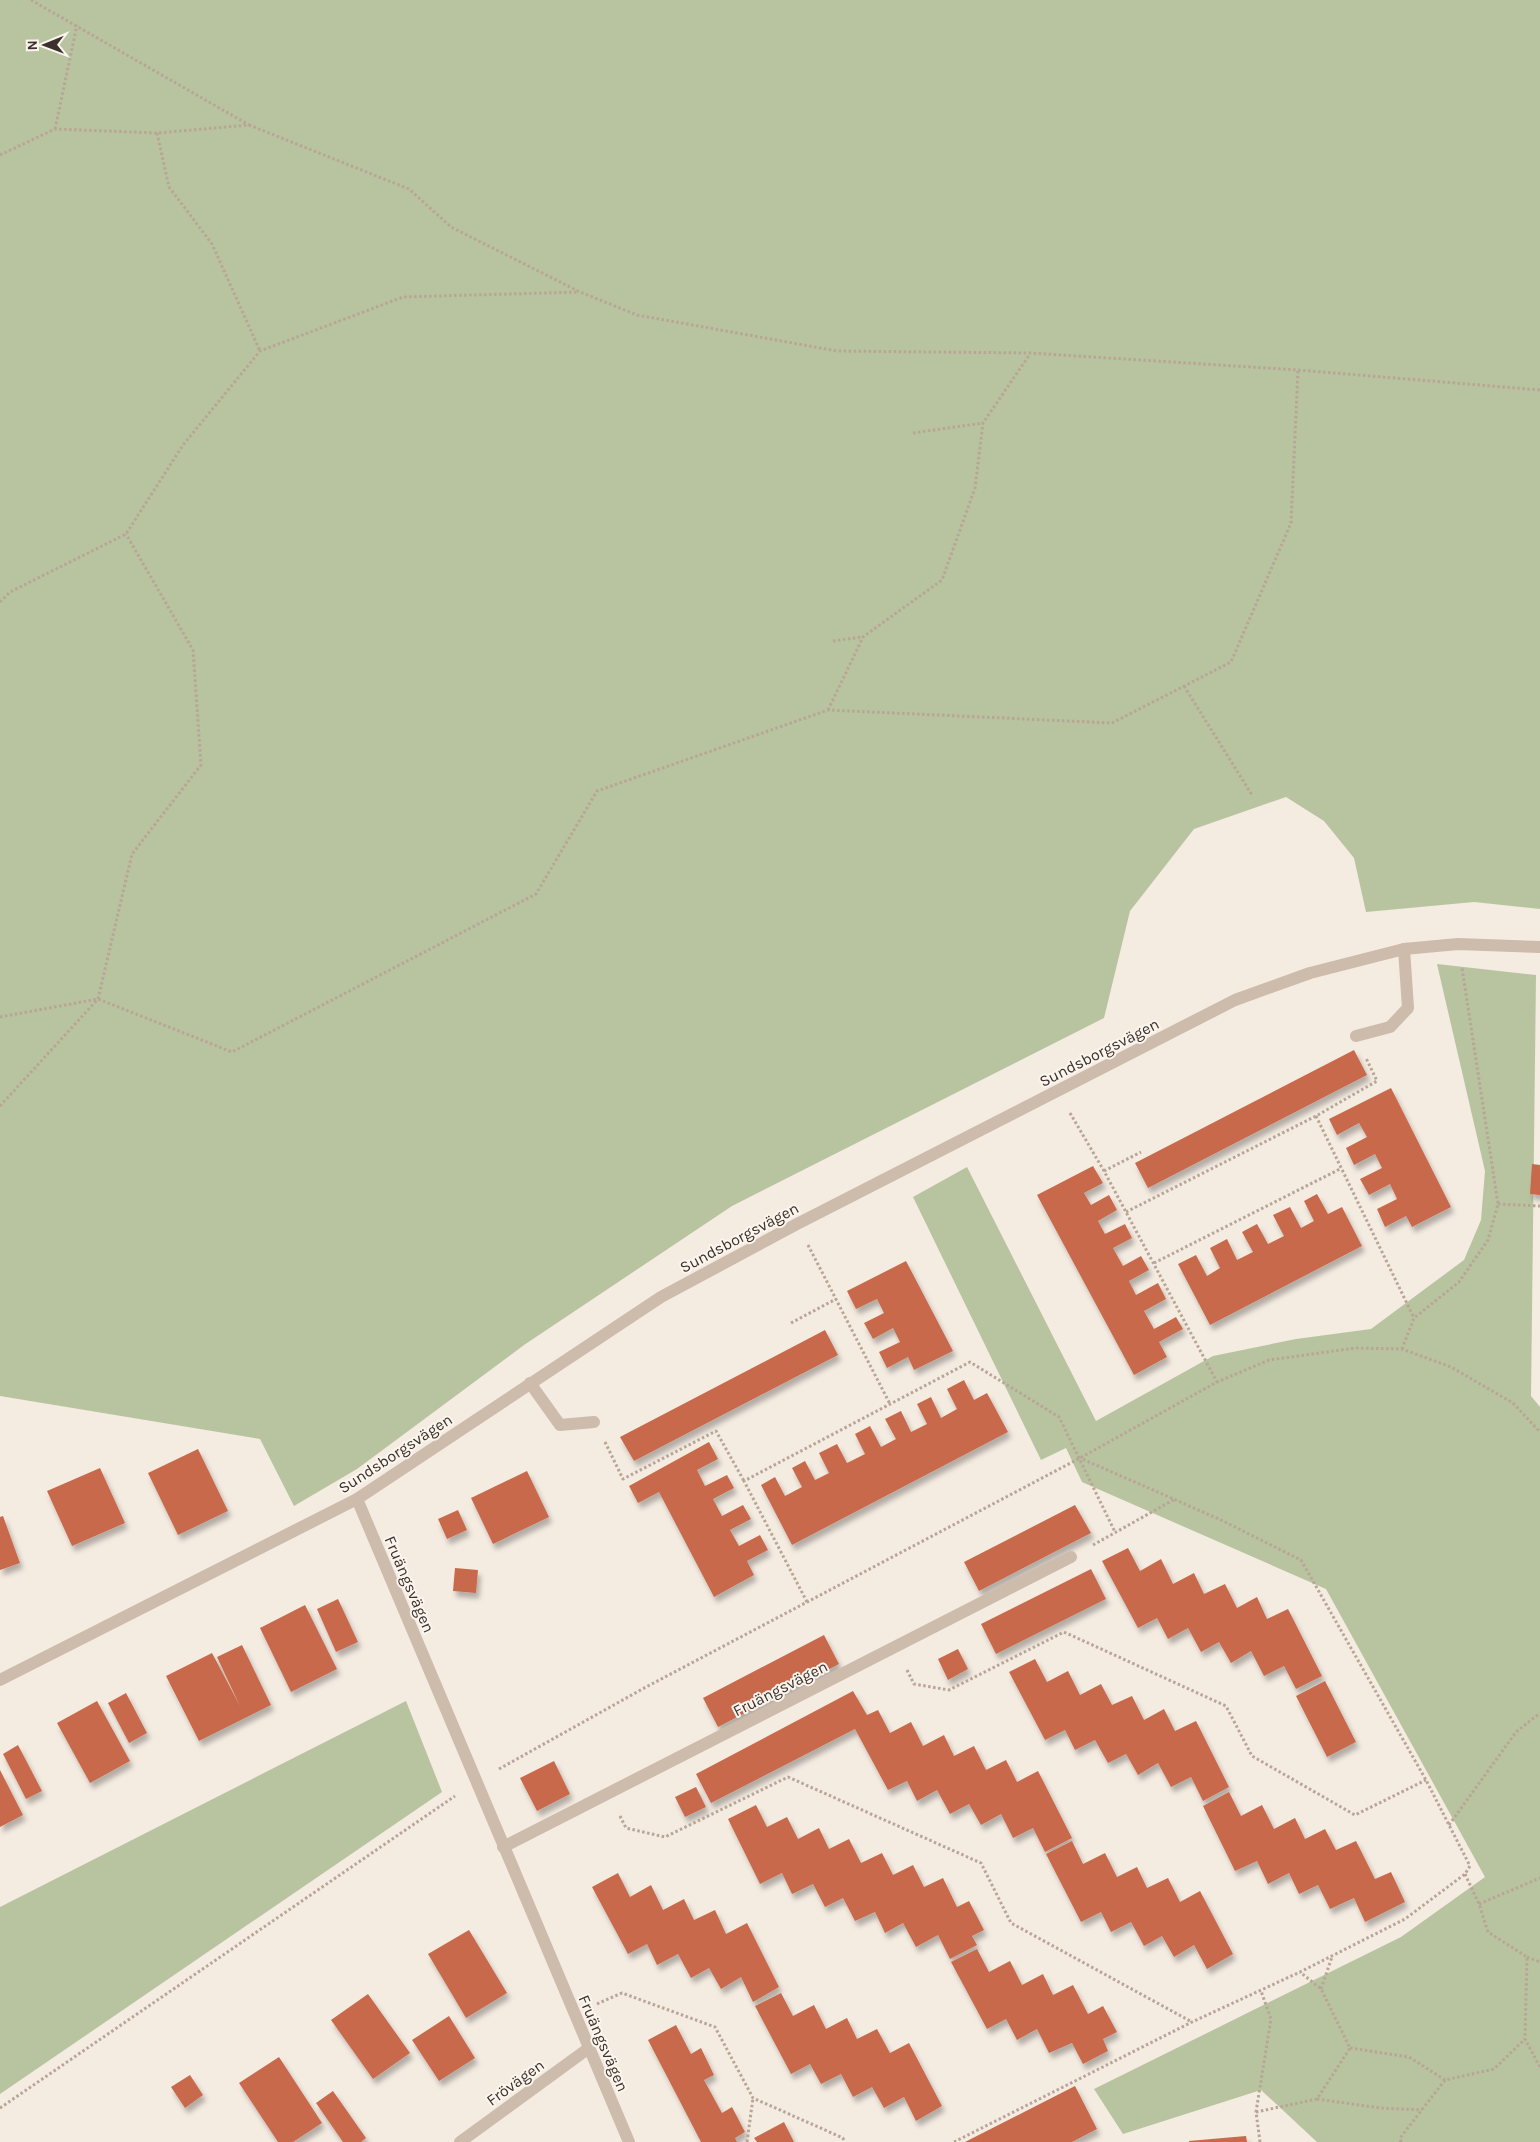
<svg xmlns="http://www.w3.org/2000/svg" width="1540" height="2142" font-family="Karla,sans-serif">
<style>
.green{fill:#b8c4a0}
.building{fill:#c8694b;filter:url(#shadow)}
.lines{fill:none;stroke-linecap:round;stroke-linejoin:round}
.path{stroke:#b9a596;stroke-width:3;stroke-dasharray:2.5 2.5;stroke-linecap:butt}
.lane{stroke:#cdbbac;stroke-width:12}
.street{stroke:#cdbbac;stroke-width:12}
.labels{text-anchor:middle;stroke-width:4;stroke-linejoin:round;paint-order:stroke}
.street-label{font-size:16px;fill:#3b302b;stroke:#fbf5ee}
</style>
<defs>
<filter id="shadow"><feDropShadow dx="3" dy="5.5" stdDeviation="2.5" flood-color="#0004"/></filter>
</defs>
<rect width="100%" height="100%" fill="#f4ebe1"/>
<g class="green">
<path d="M0,0H1540V909L1474,902L1366,912L1354,858L1324,821L1286,797L1194,829L1130,911L1104,1018L732,1206L524,1345L357,1469L294,1506L260,1439L0,1396Z"/>
<path d="M1437,964L1536,975L1531,1396L1540,1407V2142H1317L1261,2090L1123,2134L1094,2089L1401,1937L1485,1877L1326,1589L1082,1482L1066,1448L1041,1460L913,1197L967,1167L1096,1421L1213,1356L1296,1339L1371,1329L1464,1260L1481,1220L1485,1171Z"/>
<path d="M406,1701L442,1792L0,2094V1907Z"/>
</g>
<g class="building">
<path d="M1354,1050L1367,1075L1148,1188L1135,1163Z"/>
<path d="M1391,1088L1451,1207L1412,1227L1406,1216L1385,1227L1377,1209L1397,1199L1390,1184L1369,1195L1360,1179L1382,1168L1375,1154L1354,1165L1346,1148L1367,1137L1359,1123L1337,1135L1329,1119Z"/>
<path d="M1532,1164L1540,1165V1195L1530,1194Z"/>
<path d="M1093,1166L1103,1183L1084,1193L1091,1205L1109,1195L1117,1210L1098,1221L1105,1234L1125,1224L1132,1238L1113,1248L1123,1266L1141,1256L1149,1270L1129,1281L1136,1295L1158,1283L1166,1299L1144,1311L1154,1329L1176,1317L1183,1329L1159,1342L1167,1357L1134,1375L1037,1195Z"/>
<path d="M1317,1194L1328,1214L1342,1207L1362,1246L1210,1325L1178,1264L1196,1255L1207,1276L1220,1268L1210,1248L1227,1239L1237,1260L1253,1252L1242,1232L1257,1224L1268,1244L1284,1236L1273,1215L1290,1207L1301,1228L1314,1221L1304,1201Z"/>
<path d="M906,1261L953,1351L914,1370L908,1357L887,1368L879,1352L900,1342L893,1328L873,1339L864,1323L884,1313L877,1299L856,1309L847,1291Z"/>
<path d="M825,1330L838,1355L634,1461L620,1437Z"/>
<path d="M964,1380L974,1400L987,1393L1008,1432L792,1545L761,1485L775,1477L785,1496L802,1487L792,1468L805,1461L815,1480L829,1473L819,1453L837,1444L847,1463L865,1454L855,1434L870,1426L881,1447L896,1439L885,1419L901,1411L911,1432L927,1424L917,1404L931,1397L941,1418L957,1409L947,1389Z"/>
<path d="M709,1442L718,1459L697,1470L705,1486L727,1475L734,1488L713,1499L722,1516L743,1505L751,1519L730,1530L739,1546L760,1535L768,1550L747,1561L754,1575L714,1597L659,1492L638,1503L629,1486Z"/>
<path d="M198,1449L228,1511L178,1535L148,1473Z"/>
<path d="M100,1468L125,1523L72,1546L47,1491Z"/>
<path d="M527,1471L549,1517L493,1544L471,1498Z"/>
<path d="M1075,1505L1091,1533L979,1591L964,1562Z"/>
<path d="M458,1510L467,1530L447,1539L438,1519Z"/>
<path d="M3,1516L20,1563L0,1570V1517Z"/>
<path d="M1128,1548L1140,1571L1161,1559L1173,1584L1194,1573L1204,1594L1225,1584L1237,1608L1257,1597L1267,1619L1288,1609L1322,1676L1296,1689L1284,1666L1264,1676L1251,1651L1231,1663L1219,1642L1201,1652L1188,1628L1168,1639L1157,1618L1138,1628L1102,1561Z"/>
<path d="M455,1568L478,1570L476,1593L453,1591Z"/>
<path d="M1091,1569L1106,1599L996,1654L981,1624Z"/>
<path d="M338,1599L358,1642L336,1652L317,1609Z"/>
<path d="M305,1605L337,1669L291,1692L260,1628Z"/>
<path d="M824,1635L839,1664L718,1727L703,1698Z"/>
<path d="M242,1645L271,1705L199,1741L166,1676L212,1653L240,1706L217,1657Z"/>
<path d="M958,1649L968,1669L948,1680L938,1659Z"/>
<path d="M1035,1659L1047,1682L1068,1671L1080,1695L1101,1684L1112,1705L1132,1696L1144,1720L1164,1709L1175,1731L1196,1721L1229,1787L1203,1801L1191,1777L1171,1787L1158,1763L1138,1775L1126,1754L1108,1763L1095,1740L1075,1750L1065,1730L1045,1740L1009,1672Z"/>
<path d="M1325,1681L1356,1742L1327,1757L1296,1696Z"/>
<path d="M853,1691L867,1715L878,1710L890,1733L911,1722L923,1746L944,1735L954,1756L974,1746L986,1770L1006,1760L1017,1782L1038,1771L1072,1838L1045,1852L1033,1828L1013,1838L1001,1814L981,1825L969,1804L950,1814L937,1790L917,1801L907,1781L888,1790L855,1729L711,1803L696,1774Z"/>
<path d="M126,1693L147,1733L129,1743L108,1703Z"/>
<path d="M97,1701L130,1761L90,1783L57,1723Z"/>
<path d="M18,1745L42,1791L26,1799L3,1754Z"/>
<path d="M554,1761L570,1794L537,1811L520,1778Z"/>
<path d="M0,1770L23,1815L0,1827Z"/>
<path d="M696,1787L706,1807L685,1817L675,1797Z"/>
<path d="M1229,1792L1241,1816L1262,1805L1274,1829L1295,1818L1305,1839L1325,1829L1336,1850L1356,1841L1375,1879L1391,1872L1405,1902L1365,1922L1354,1898L1330,1909L1318,1885L1299,1894L1289,1873L1268,1884L1257,1861L1235,1871L1203,1806Z"/>
<path d="M756,1805L767,1827L787,1817L798,1839L819,1828L829,1849L849,1839L861,1863L882,1853L893,1875L913,1865L924,1887L943,1878L957,1907L969,1901L984,1930L972,1936L977,1945L950,1959L938,1935L916,1947L903,1923L885,1933L875,1912L855,1921L843,1898L825,1907L813,1884L792,1894L782,1873L760,1884L728,1819Z"/>
<path d="M1072,1841L1083,1864L1105,1853L1117,1877L1137,1867L1147,1888L1168,1878L1180,1902L1200,1891L1233,1954L1207,1969L1194,1945L1174,1957L1162,1936L1144,1946L1131,1922L1111,1932L1101,1912L1081,1922L1046,1854Z"/>
<path d="M618,1873L630,1897L651,1885L663,1910L684,1899L694,1920L715,1910L726,1934L747,1923L779,1987L753,2002L741,1977L721,1989L709,1968L691,1978L678,1954L657,1965L647,1944L628,1954L592,1887Z"/>
<path d="M469,1930L507,1993L466,2018L428,1954Z"/>
<path d="M977,1949L989,1972L1010,1961L1022,1985L1043,1974L1053,1995L1073,1985L1088,2014L1103,2006L1117,2032L1103,2039L1108,2051L1083,2064L1072,2043L1049,2053L1037,2029L1017,2040L1006,2019L987,2029L951,1962Z"/>
<path d="M781,1993L793,2016L814,2005L826,2029L847,2018L857,2039L877,2029L890,2053L909,2043L942,2106L916,2121L904,2097L884,2108L872,2087L853,2097L841,2074L821,2084L810,2064L791,2074L755,2006Z"/>
<path d="M368,1994L410,2053L373,2079L331,2020Z"/>
<path d="M449,2016L475,2058L439,2081L412,2040Z"/>
<path d="M676,2025L691,2054L701,2048L714,2075L704,2080L722,2113L732,2107L745,2132L735,2138L737,2142H701L648,2040Z"/>
<path d="M279,2057L322,2123L293,2142H278L239,2083Z"/>
<path d="M190,2075L203,2095L185,2108L171,2087Z"/>
<path d="M1075,2086L1097,2129L1072,2142H965Z"/>
<path d="M333,2091L366,2138L361,2142H343L316,2103Z"/>
<path d="M784,2122L794,2142H757L754,2138Z"/>
<path d="M1246,2136L1247,2142H1189V2141Z"/>
</g>
<g class="lines">
<g class="path">
<path d="M31,0L249,125"/>
<path d="M55,129L77,25"/>
<path d="M157,133L169,187L212,244L260,351"/>
<path d="M0,155L55,129L157,133L249,125L409,189L451,227L580,292L637,315L837,351L1030,353L1298,370L1540,390"/>
<path d="M913,433L983,423"/>
<path d="M0,602L10,592L126,534L183,445L260,351L403,297L579,292"/>
<path d="M833,641L862,637"/>
<path d="M1184,686L1252,795"/>
<path d="M828,710L863,637L942,580L975,488L983,423L1030,354"/>
<path d="M0,1017L98,999L232,1052L536,894L597,791L828,710L1112,723L1231,662L1291,523L1298,370"/>
<path d="M0,1106L98,999L132,854L201,765L193,650L126,534"/>
<path d="M1070,1113L1104,1171L1217,1382"/>
<path d="M1316,1116L1414,1318"/>
<path d="M1104,1171L1141,1152"/>
<path d="M1498,1204L1540,1206"/>
<path d="M1126,1212L1316,1116L1377,1081L1366,1058"/>
<path d="M808,1245L890,1404"/>
<path d="M1154,1263L1340,1169"/>
<path d="M791,1323L836,1299"/>
<path d="M1402,1349L1414,1318L1459,1282L1488,1240L1498,1204L1462,968"/>
<path d="M605,1442L623,1479L716,1431L744,1481"/>
<path d="M1093,1545L1175,1499"/>
<path d="M807,1602L744,1481L970,1362L1059,1417L1115,1532"/>
<path d="M907,1670L914,1684L949,1690L1064,1632L1226,1706L1252,1756L1355,1815L1426,1780"/>
<path d="M499,1769L646,1687L1080,1458L1217,1382L1269,1360L1355,1348L1402,1349L1451,1367L1513,1403L1540,1432"/>
<path d="M620,1816L626,1828L665,1837L788,1777L981,1863L1011,1923L1192,2022"/>
<path d="M1449,1825L1516,1732L1540,1713"/>
<path d="M1465,1874L1479,1904L1488,1932L1527,1957L1525,2039L1540,2067"/>
<path d="M1479,1904L1540,1878"/>
<path d="M1527,1957L1540,1962"/>
<path d="M1321,1989L1332,1957"/>
<path d="M597,2004L622,1993L715,2027L753,2098L843,2138L844,2142"/>
<path d="M1350,2048L1409,2057L1445,2080"/>
<path d="M1317,2099L1380,2108L1422,2110"/>
<path d="M0,2108L455,1796"/>
<path d="M1256,2112L1317,2099L1350,2048L1321,1989L1300,1972"/>
<path d="M747,2142L753,2098"/>
<path d="M954,2142L1192,2022L1300,1972L1405,1919L1465,1874L1470,1866L1426,1780L1301,1560L1219,1519L1080,1458"/>
<path d="M1260,2142L1256,2112L1271,2019L1261,1991"/>
<path d="M1401,2142L1400,2138L1445,2080L1494,2069L1525,2039"/>
</g>
<g class="lane">
<path d="M1356,1036L1390,1027L1408,1008L1404,949"/>
<path d="M530,1383L560,1425L594,1422"/>
<path d="M503,1847L1071,1557"/>
</g>
<g class="street">
<path d="M357,1499L629,2142"/>
<path d="M0,1680L357,1499L661,1297L797,1224L1235,1000L1310,973L1404,949L1458,944L1540,947"/>
<path d="M460,2142L589,2048"/>
</g>
</g>
<g class="labels">
<g class="street-label">
<text transform="translate(1099 1052) rotate(-27)" y="6">Sundsborgsvägen</text>
<text transform="translate(739 1237) rotate(-28)" y="6">Sundsborgsvägen</text>
<text transform="translate(395 1453) rotate(-33)" y="6">Sundsborgsvägen</text>
<text transform="translate(410 1584) rotate(67)" y="6">Fruängsvägen</text>
<text transform="translate(780 1688) rotate(-27)" y="6">Fruängsvägen</text>
<text transform="translate(604 2043) rotate(67)" y="6">Fruängsvägen</text>
<text transform="translate(515 2082) rotate(-36)" y="6">Frövägen</text>
</g>
</g>
<g transform="translate(45 45) rotate(269)" stroke="#fbf5ee" stroke-width="4" paint-order="stroke">
<path d="M0-4L9 19L0 12L-9 19Z" fill="#3b302b"/>
<text y="-8" font-size="14" font-weight="bold" text-anchor="middle" fill="#3b302b">N</text>
</g>
</svg>
